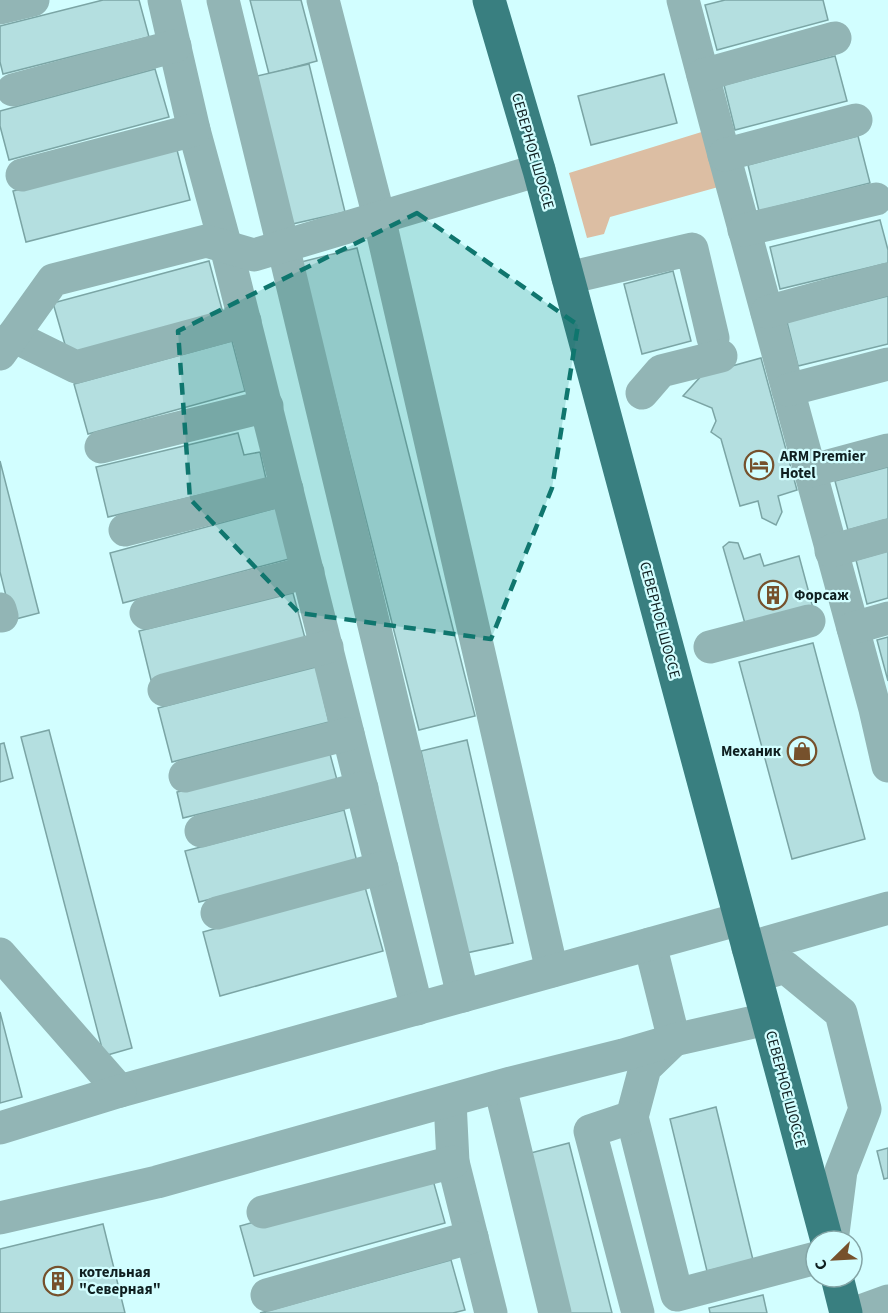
<svg xmlns="http://www.w3.org/2000/svg" width="888" height="1313" font-family="'Source Sans 3',sans-serif">
<style>
.green{fill:#dcbea3}
.building{fill:#b4dfe0;stroke:#7ba5a5;stroke-width:1.5}
.lines{fill:none;stroke-linecap:round;stroke-linejoin:round}
.minor{stroke:#92b5b5;stroke-width:33}
.major{stroke:#397f80;stroke-width:33}
.marked{fill:#0f766e;fill-opacity:0.2;stroke:#0f766e;stroke-width:4.5;stroke-dasharray:12 8;stroke-linejoin:round}
.labels{text-anchor:middle;stroke-width:4.5;stroke-linejoin:round;paint-order:stroke}
.street-label{font-size:15px;fill:#0f1f20;stroke:#d2feff}
.poi-label{font-size:15px;font-weight:bold;fill:#0f1f20;stroke:#d2feff;text-anchor:start}
</style>
<rect width="100%" height="100%" fill="#d2feff"/>
<path class="green" d="M708,130L722,186L610,217L604,234L587,238L569,173Z"/>
<g class="building">
<path d="M103,0H139L149,37L3,74L0,62V26Z"/>
<path d="M250,0H301L317,61L269,74Z"/>
<path d="M725,0H823L828,20L717,50L705,5Z"/>
<path d="M835,56L847,101L735,130L724,85Z"/>
<path d="M309,64L345,212L288,225L253,77Z"/>
<path d="M155,69L169,117L9,160L0,126V111Z"/>
<path d="M664,74L677,123L591,145L578,96Z"/>
<path d="M858,136L870,183L759,211L748,165Z"/>
<path d="M177,150L190,200L26,242L13,191Z"/>
<path d="M880,220L888,250V263L780,289L770,247Z"/>
<path d="M357,248L475,716L419,730L301,262Z"/>
<path d="M209,261L223,313L68,355L53,303Z"/>
<path d="M673,271L691,341L642,354L624,284Z"/>
<path d="M888,296V344L798,366L787,322Z"/>
<path d="M232,341L245,391L88,434L74,384Z"/>
<path d="M761,358L797,490L778,496L782,512L776,525L762,518L758,501L740,506L721,439L711,432L716,421L712,408L683,396L703,374Z"/>
<path d="M238,433L244,455L260,452L266,479L108,517L96,467Z"/>
<path d="M0,461L39,613L12,620L0,572Z"/>
<path d="M888,467V519L848,530L835,481Z"/>
<path d="M276,508L289,559L123,603L110,553Z"/>
<path d="M729,542L738,543L744,559L760,554L764,566L799,556L813,608L746,627L723,547Z"/>
<path d="M888,551V598L867,604L856,560Z"/>
<path d="M293,593L306,642L151,680L139,631Z"/>
<path d="M888,637V681L877,640Z"/>
<path d="M813,643L865,839L792,859L739,662Z"/>
<path d="M316,667L329,722L172,762L158,708Z"/>
<path d="M49,730L132,1048L104,1056L21,737Z"/>
<path d="M467,740L513,943L466,953L421,751Z"/>
<path d="M4,743L13,778L0,782V744Z"/>
<path d="M330,754L337,780L183,818L177,792Z"/>
<path d="M344,810L357,862L199,902L185,851Z"/>
<path d="M365,887L383,951L220,996L203,932Z"/>
<path d="M0,1012L22,1097L0,1103Z"/>
<path d="M716,1107L753,1260L707,1271L670,1119Z"/>
<path d="M569,1143L612,1313H564L523,1155Z"/>
<path d="M888,1148V1178L884,1179L877,1151Z"/>
<path d="M431,1173L445,1223L254,1276L240,1226Z"/>
<path d="M103,1224L125,1313H0V1249Z"/>
<path d="M451,1260L465,1310L453,1313H260Z"/>
<path d="M763,1295L767,1313H710L709,1308Z"/>
</g>
<g class="lines">
<g class="minor">
<path d="M164,0L194,130L226,247L417,1009"/>
<path d="M223,0L283,246L463,996"/>
<path d="M323,0L379,217L552,971"/>
<path d="M683,0L724,155L875,709L888,766"/>
<path d="M0,8L33,0"/>
<path d="M703,75L835,38"/>
<path d="M13,90L175,46"/>
<path d="M724,155L856,120"/>
<path d="M22,175L194,130"/>
<path d="M744,230L876,199"/>
<path d="M568,278L692,249L713,338"/>
<path d="M767,312L888,279"/>
<path d="M13,336L76,367L245,321"/>
<path d="M0,354L53,280L206,241L254,255L539,170"/>
<path d="M788,390L888,364"/>
<path d="M642,393L661,371L721,356"/>
<path d="M101,447L267,406"/>
<path d="M810,471L888,450"/>
<path d="M125,530L287,489"/>
<path d="M831,551L888,535"/>
<path d="M0,609L2,616"/>
<path d="M146,613L308,572"/>
<path d="M853,628L888,618"/>
<path d="M710,647L809,621"/>
<path d="M164,690L327,647"/>
<path d="M185,776L348,734"/>
<path d="M201,831L362,788"/>
<path d="M217,913L382,868"/>
<path d="M650,944L674,1040L645,1068L632,1117L677,1295L816,1258"/>
<path d="M748,948L888,908"/>
<path d="M0,954L120,1091L740,919"/>
<path d="M756,976L785,967L841,1013L865,1109L841,1171L832,1241"/>
<path d="M500,1087L555,1313"/>
<path d="M450,1101L453,1162L491,1313"/>
<path d="M632,1117L590,1131L638,1313"/>
<path d="M0,1128L120,1091"/>
<path d="M263,1212L453,1162"/>
<path d="M0,1218L157,1182L511,1083L623,1055L674,1040L767,1019"/>
<path d="M267,1295L472,1237"/>
<path d="M855,1313L888,1301"/>
</g>
<g class="major">
<path d="M489,0L539,170L827,1241"/>
<path d="M837,1277L846,1313"/>
</g>
</g>
<path class="marked" d="M417,213L578,325L552,488L491,639L299,613L190,499L178,331Z"/>
<defs>
<g id="hotel-ring" transform="scale(1.5)"><circle r="9.5" fill="#d2feff" stroke="#76512c" stroke-width="1.5"/><path d="M-6-4.5h1.5V1H6V5H4.5V3h-9V5H-6ZM-4 0a1.8 1.8 0 1 1 3.6 0ZM.5 0V-2.5h3Q6-2.5 6 0Z" fill="#76512c"/></g>
<g id="building-ring" transform="scale(1.5)"><circle r="9.5" fill="#d2feff" stroke="#76512c" stroke-width="1.5"/><path d="M-4-6H4V6H1V3H-1V6H-4ZM-2.5-4.3h1.7v1.8h-1.7ZM.8-4.3h1.7v1.8H.8ZM-2.5-1h1.7V.8h-1.7ZM.8-1h1.7V.8H.8Z" fill="#76512c"/></g>
<g id="shop-ring" transform="scale(1.5)"><circle r="9.5" fill="#d2feff" stroke="#76512c" stroke-width="1.5"/><path d="M-5-2.5h2.3a2.7 3.5 0 0 1 5.4 0H5L5.5 6h-11ZM-1.5-2.5h3a1.5 2.3 0 0 0-3 0Z" fill="#76512c"/></g>
</defs>
<g fill-rule="evenodd">
<use href="#hotel-ring" x="759" y="465"/>
<use href="#building-ring" x="773" y="595"/>
<use href="#shop-ring" x="802" y="751"/>
<use href="#building-ring" x="58" y="1281"/>
</g>
<g class="labels">
<g class="street-label">
<text transform="translate(533 151) rotate(74)" y="5">СЕВЕРНОЕ ШОССЕ</text>
<text transform="translate(660 620) rotate(75)" y="5">СЕВЕРНОЕ ШОССЕ</text>
<text transform="translate(786 1089) rotate(75)" y="5">СЕВЕРНОЕ ШОССЕ</text>
</g>
<g class="poi-label">
<text x="780" y="461">ARM Premier<tspan x="780" dy="17">Hotel</tspan></text>
<text x="794" y="600">Форсаж</text>
<text x="781" y="756" text-anchor="end">Механик</text>
<text x="79" y="1277">котельная<tspan x="79" dy="17">"Северная"</tspan></text>
</g>
</g>
<g transform="translate(834 1259) rotate(246)"><circle r="28" fill="#d2feff" stroke="#84a5a6" stroke-width="1.5"/>
<path d="M0-4.5L10 22L0 15L-10 22Z" fill="#76512c"/>
<text y="-9" font-size="16" font-weight="bold" text-anchor="middle" fill="#0f1f20">С</text>
</g>
</svg>
